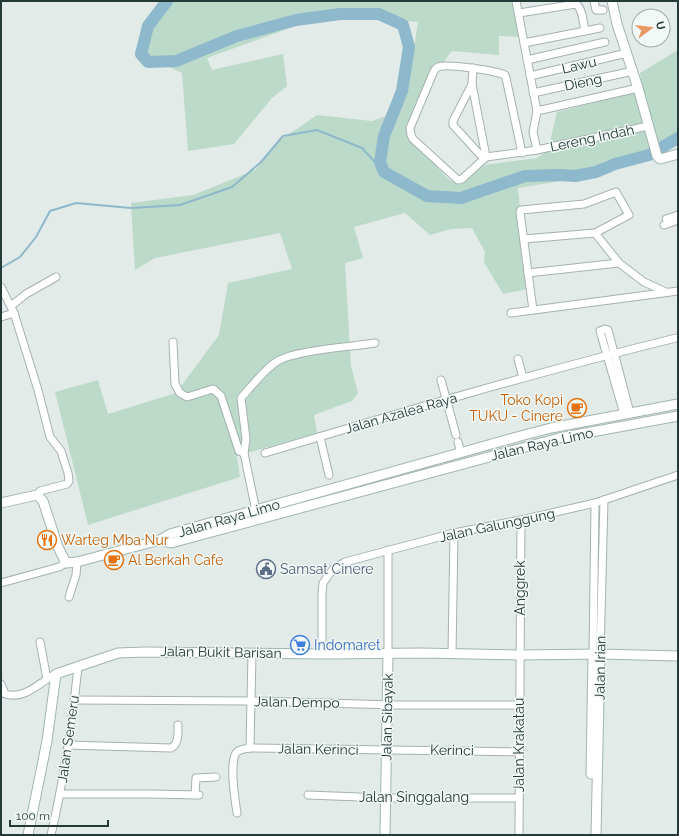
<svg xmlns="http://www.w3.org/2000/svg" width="679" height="836" font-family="Raleway,sans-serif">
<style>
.green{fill:#bcdac9}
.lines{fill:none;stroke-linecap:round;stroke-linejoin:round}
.stream{stroke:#8eb8cb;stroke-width:2}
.river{stroke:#8eb8cb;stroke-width:12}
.street-casing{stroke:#a5b2b0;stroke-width:9}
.secondary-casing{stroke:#a1b5b1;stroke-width:11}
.street{stroke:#fff;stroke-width:7}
.secondary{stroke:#fff;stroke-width:9}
.labels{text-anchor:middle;stroke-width:3;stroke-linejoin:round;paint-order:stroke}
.street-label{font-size:14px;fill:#233a38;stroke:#f2f8f6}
.food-label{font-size:14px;fill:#c56008;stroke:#f2f8f6;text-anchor:start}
.service-label{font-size:14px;fill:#4e5e75;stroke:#f2f8f6;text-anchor:start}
.shop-label{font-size:14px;fill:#366cbe;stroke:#f2f8f6;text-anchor:start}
</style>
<rect width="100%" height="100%" fill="#e2ebe8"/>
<path class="green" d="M164,1H513L520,37L499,36V55L452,51L438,69L407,134L448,179L458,184L470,177L484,165L537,158L548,150L557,112L643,90L640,73L678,50V145L603,162V174L518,188L528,289L503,294L484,262L485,252L472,228L451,229L430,235L405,213L354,227L363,258L345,263L351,366L358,393L352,401L314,415L317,433L237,456L240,477L88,525L55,392L98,380L108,414L176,393L219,335L228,283L292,269L280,233L155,258L135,270L131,203L193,195L255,170L279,141L317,115L372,121L392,114L407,93L418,22L326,15L207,58L212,70L283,54L287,86L272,98L234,144L188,151L182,73L146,56L150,23Z"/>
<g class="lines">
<path class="stream" d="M1,268L20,257L36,237L50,211L76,203L131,208L180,205L232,187L261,162L283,136L317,130L362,148L384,172"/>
<path class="river" d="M167,1L148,26L141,54L148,62L176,61L237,36L296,20L340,14H379L403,25L409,47L402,91L384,136L380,162L384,172L427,196L461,198L525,176L559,175L575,176L596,172L615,164L649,155L678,138"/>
<g class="street-casing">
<g id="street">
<path d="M516,1L537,111L533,132L537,150"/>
<path d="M594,1L596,10H603"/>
<path d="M519,13L576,4C583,9 583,23 585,31"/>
<path d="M524,43L600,28"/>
<path d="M527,60L605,42"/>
<path d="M473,68L472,84L486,157"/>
<path d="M530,76L627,53"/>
<path d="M472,84L453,121V125L484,159"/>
<path d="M533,93L633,71"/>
<path d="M537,111L638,88"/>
<path d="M522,153L506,78L505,75C496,71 447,63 438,67C436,68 435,69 434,71L410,128L411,135L413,139L458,180L462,179L486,157L537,150L648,126"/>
<path d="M666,219L678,215"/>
<path d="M664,225L678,220"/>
<path d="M524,239L595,233L619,263L644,282L666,292"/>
<path d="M528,273L619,263"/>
<path d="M1,287L14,313L38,390L50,437L61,451L68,473L69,481L67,484L40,491L37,495"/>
<path d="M11,306L26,294L56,277"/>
<path d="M533,310L520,212L521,210L584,204L616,192L629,215L595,233"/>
<path d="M511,313L678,291"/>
<path d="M1,317L14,313"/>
<path d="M173,342L175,384L180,393L187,397L213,389L221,396L239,451L244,453"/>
<path d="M518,359L523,378"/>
<path d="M441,380L456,435"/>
<path d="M624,414L600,331L605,329L608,330L630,413"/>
<path d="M320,437L329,475"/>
<path d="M458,442L461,453"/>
<path d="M265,453C402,412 538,372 676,338"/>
<path d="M256,511L244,453L246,439L241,398C251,387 264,370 276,362C294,350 351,347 375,343"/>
<path d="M1,583L59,567L66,563"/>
<path d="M69,597L76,575L77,562"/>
<path d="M40,642L47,679"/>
<path d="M388,653V550"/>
<path d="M322,654V594L323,583L333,569L345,562L454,533L521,520L595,503L678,475"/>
<path d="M452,654L454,533"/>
<path d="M600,654L604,500"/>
<path d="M593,655L595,503"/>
<path d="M1,684L5,694C26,700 39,682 56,674"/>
<path d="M74,700L251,701L394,705H519"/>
<path d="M68,745L171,748C179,744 178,733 178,725"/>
<path d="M250,748L519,752"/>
<path d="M60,794H151L199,795"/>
<path d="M195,795L196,778L216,777"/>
<path d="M308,795L385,798H519"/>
<path d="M237,813C235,799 229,765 236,753C239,749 245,749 250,748L252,653"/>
<path d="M51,835C64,779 72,724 78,667"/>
<path d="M519,835L521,520"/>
</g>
</g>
<g class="secondary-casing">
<g id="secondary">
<path d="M612,1L617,24L638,88L657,156L660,159L678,154"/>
<path d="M1,503L37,495L43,501L58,547L66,563L77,562L160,540L170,534L524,435L551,428L678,404"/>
<path d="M160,540L171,543L559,438L678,416"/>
<path d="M591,774L593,655"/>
<path d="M28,835L47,741L56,674L118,653L145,652L327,654L420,653L519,655L600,654L678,656"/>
<path d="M385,835L388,653"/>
<path d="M596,835L600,654"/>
</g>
</g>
<use href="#street" class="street"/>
<use href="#secondary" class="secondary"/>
</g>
<defs>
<g id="cafe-ring" transform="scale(1)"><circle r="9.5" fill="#f2f8f6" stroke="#e8710a" stroke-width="1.5"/><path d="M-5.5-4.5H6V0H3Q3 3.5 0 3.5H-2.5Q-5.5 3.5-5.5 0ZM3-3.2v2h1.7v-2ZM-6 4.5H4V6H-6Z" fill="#e8710a"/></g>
<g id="restaurant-ring" transform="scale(1)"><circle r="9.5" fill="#f2f8f6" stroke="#e8710a" stroke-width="1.5"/><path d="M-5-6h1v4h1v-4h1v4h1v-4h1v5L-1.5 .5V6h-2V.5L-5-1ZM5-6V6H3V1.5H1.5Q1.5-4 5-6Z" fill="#e8710a"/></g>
<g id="civic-ring" transform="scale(1)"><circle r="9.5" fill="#f2f8f6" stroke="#5c6f8a" stroke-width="1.5"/><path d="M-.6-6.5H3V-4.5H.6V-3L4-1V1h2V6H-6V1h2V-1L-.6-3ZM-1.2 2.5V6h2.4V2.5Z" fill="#5c6f8a"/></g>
<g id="supermarket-ring" transform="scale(1)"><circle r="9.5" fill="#f2f8f6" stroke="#3f7fe0" stroke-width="1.5"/><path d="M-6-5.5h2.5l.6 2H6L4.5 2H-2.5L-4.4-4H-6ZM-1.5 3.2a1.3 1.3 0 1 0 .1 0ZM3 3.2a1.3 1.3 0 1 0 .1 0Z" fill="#3f7fe0"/></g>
</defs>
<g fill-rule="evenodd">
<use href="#cafe-ring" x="577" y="408"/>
<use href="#restaurant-ring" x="47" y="540"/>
<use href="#cafe-ring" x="114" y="560"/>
<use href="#civic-ring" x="266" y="569"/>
<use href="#supermarket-ring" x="300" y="645"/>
</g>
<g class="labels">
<g class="street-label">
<text transform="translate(579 65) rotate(-13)" y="5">Lawu</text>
<text transform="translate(583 82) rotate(-12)" y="5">Dieng</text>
<text transform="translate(592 138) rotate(-12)" y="5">Lereng Indah</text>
<text transform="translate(401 413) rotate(-16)" y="5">Jalan Azalea Raya</text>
<text transform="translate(542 444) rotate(-13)" y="5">Jalan Raya Limo</text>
<text transform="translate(229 518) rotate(-16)" y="5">Jalan Raya Limo</text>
<text transform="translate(497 525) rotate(-12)" y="5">Jalan Galunggung</text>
<text transform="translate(520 588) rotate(-90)" y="5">Anggrek</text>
<text transform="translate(221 652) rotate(1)" y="5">Jalan Bukit Barisan</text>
<text transform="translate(600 668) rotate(-89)" y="5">Jalan Irian</text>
<text transform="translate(297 702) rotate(1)" y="5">Jalan Dempo</text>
<text transform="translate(387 717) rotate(-89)" y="5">Jalan Sibayak</text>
<text transform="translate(68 739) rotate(-82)" y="5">Jalan Semeru</text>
<text transform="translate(519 745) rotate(-90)" y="5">Jalan Krakatau</text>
<text transform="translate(318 749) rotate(1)" y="5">Jalan Kerinci</text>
<text transform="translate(452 750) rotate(1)" y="5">Kerinci</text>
<text x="414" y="802">Jalan Singgalang</text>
</g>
<g class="food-label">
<text x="563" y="405" text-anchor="end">Toko Kopi<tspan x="563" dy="16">TUKU - Cinere</tspan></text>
<text x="61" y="545">Warteg Mba Nur</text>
<text x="128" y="565">Al Berkah Cafe</text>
</g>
<g class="service-label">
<text x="280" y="574">Samsat Cinere</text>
</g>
<g class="shop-label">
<text x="314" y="650">Indomaret</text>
</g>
</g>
<rect width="679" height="836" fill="none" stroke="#233a38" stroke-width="4"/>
<g transform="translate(651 28) rotate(75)"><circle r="19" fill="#f2f8f6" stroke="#9facaa"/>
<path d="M0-3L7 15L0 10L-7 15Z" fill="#e69964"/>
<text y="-6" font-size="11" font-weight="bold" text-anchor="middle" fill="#233a38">U</text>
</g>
<path d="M10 820v6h98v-6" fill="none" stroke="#233a38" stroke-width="2"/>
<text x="16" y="820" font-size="12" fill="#233a38" stroke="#f2f8f6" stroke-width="3" paint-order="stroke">100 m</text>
</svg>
